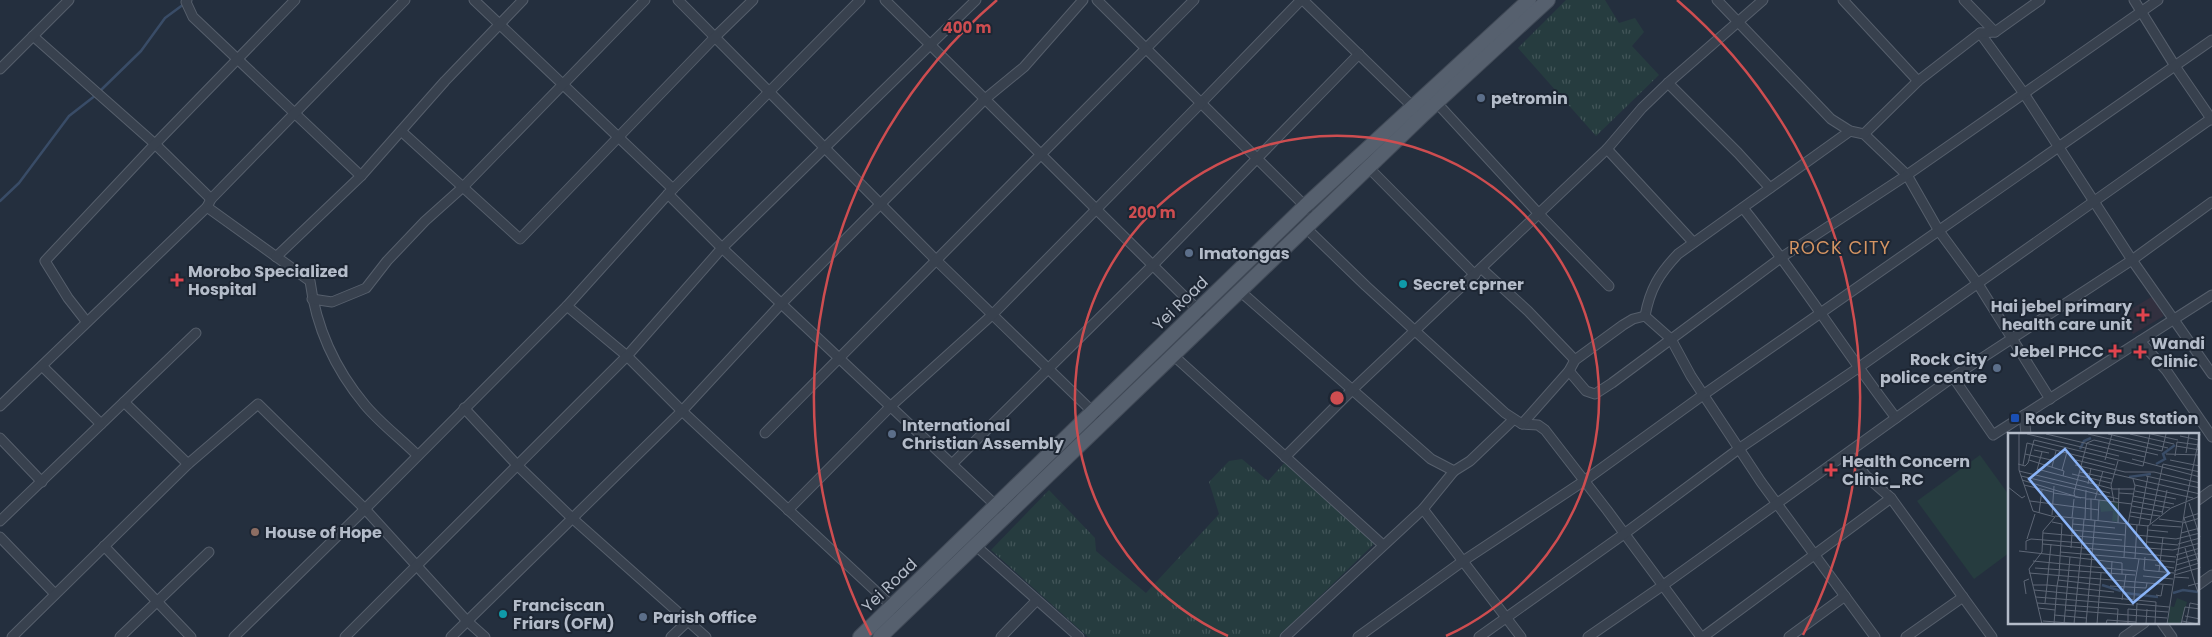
<svg xmlns="http://www.w3.org/2000/svg" width="2212" height="637" font-family="Poppins,sans-serif">
<style>
.medical{fill:#32303f}
.grass{fill:url(#grass-tufts)}
.garden{fill:#263c3f}
.lines{fill:none;stroke-linecap:round;stroke-linejoin:round}
.stream{stroke:#394c67;stroke-width:2.5}
.street-casing{stroke:#565f6c;stroke-width:11}
.primary-casing{stroke:#414a57;stroke-width:16}
.street{stroke:#38414e;stroke-width:9}
.primary{stroke:#56606e;stroke-width:14}
.ring{fill:none;stroke:#ce4d50;stroke-width:2.5}
.service-dot{fill:#5c6f8a;stroke:#1d2633;stroke-width:2}
.health-dot{fill:#e0444e;stroke:#1d2633;stroke-width:2}
.culture-dot{fill:#0f9aa8;stroke:#1d2633;stroke-width:2}
.transit-dot{fill:#1a4fb4;stroke:#1d2633;stroke-width:2}
.education-dot{fill:#8d6e63;stroke:#1d2633;stroke-width:2}
.labels{text-anchor:middle;stroke-width:4;stroke-linejoin:round;paint-order:stroke}
.poi-label{font-size:16px;font-weight:bold;fill:#b4bcc9;stroke:#1d2633;text-anchor:start}
.street-label{font-size:16px;fill:#b4bcc9;stroke:#1d2633}
.neighbourhood-label{font-size:18px;letter-spacing:1px;fill:#d59563;stroke:#1d2633}
.inset-river{fill:none;stroke:#394c67;stroke-width:2.5}
.inset-road{fill:none;stroke:#5e6776;stroke-width:1}
.view{fill:#8ab4f8;fill-opacity:0.15;stroke:#8ab4f8;stroke-width:2.5}
.inset-edge{fill:none;stroke:#b4bcc9;stroke-width:2.5}
.centre{fill:#ce4d50;stroke:#1d2633;stroke-width:2.5}
.ring-label{font-size:15px;text-anchor:middle;font-weight:bold;fill:#ce4d50;stroke:#1d2633;stroke-width:4;stroke-linejoin:round;paint-order:stroke}
</style>
<defs>
<pattern id="grass-tufts" width="24" height="20" patternUnits="userSpaceOnUse" patternTransform="scale(1.25)"><rect width="24" height="20" fill="#263c3f"/><path d="M3 7l-1-3M5 7V3M7 7l1-3M15 17l-1-3M17 17v-4M19 17l1-3" fill="none" stroke="#435659"/></pattern>
</defs>
<rect width="100%" height="100%" fill="#242f3e"/>
<path class="medical" d="M2153,296L2164,316L2133,334L2121,315Z"/>
<g class="grass">
<path d="M1566,0H1605L1619,23L1635,18L1644,32L1632,46L1659,75L1596,136L1518,48Z"/>
<path d="M1242,459L1268,481L1285,462L1375,543L1278,637H1088L991,550L1049,490L1095,538L1096,551L1146,593L1219,514L1209,482L1229,461Z"/>
</g>
<path class="garden" d="M1980,455L2009,495V553L1974,579L1917,501Z"/>
<g class="lines">
<g class="stream">
<path d="M100,91L141,51L165,18L184,4"/>
<path d="M0,201L19,183L69,116L96,95"/>
</g>
<g class="street-casing">
<g id="street">
<path d="M187,0L186,2L193,17L361,176"/>
<path d="M474,0L673,189"/>
<path d="M678,0L936,260L1095,414"/>
<path d="M885,0L1201,313"/>
<path d="M1301,0L1201,103L1308,209"/>
<path d="M1303,0L1412,106"/>
<path d="M1717,0L1831,119L1850,131L1864,134L1907,175L1939,231L1978,284L2050,399"/>
<path d="M1843,0L1918,81"/>
<path d="M1964,0L1995,32"/>
<path d="M2134,0L2175,66L2212,120"/>
<path d="M1980,33L2023,92L2132,260L2212,374"/>
<path d="M33,36L155,144L211,199"/>
<path d="M0,69L69,0"/>
<path d="M1668,83L1738,153L1770,188"/>
<path d="M1436,102L1539,214L1609,286"/>
<path d="M401,131L520,239L716,36L753,0"/>
<path d="M1864,134L1918,81L1980,33L1995,32L2040,0"/>
<path d="M1607,149L1693,242"/>
<path d="M1368,167L1475,275"/>
<path d="M668,194L722,248L1007,516"/>
<path d="M207,207L310,281C316,327 335,369 365,405C380,423 400,438 417,455"/>
<path d="M1743,208C1798,276 1843,349 1896,418"/>
<path d="M1306,228L1366,286L1505,413L1522,424L1538,425L1545,430L1607,510L1701,637"/>
<path d="M276,257L361,176L445,81L523,0"/>
<path d="M1482,269L1528,311L1575,360"/>
<path d="M1241,292L1431,459L1454,471L1470,461L1513,420"/>
<path d="M312,299L332,302L366,288L387,261L425,221L463,187L645,0"/>
<path d="M567,306L627,356L682,411L895,609"/>
<path d="M1645,316C1650,289 1659,274 1678,254L1850,131"/>
<path d="M86,321L68,298L45,261L155,144L295,0"/>
<path d="M2140,341L2166,370L2212,437"/>
<path d="M1174,356L1383,545"/>
<path d="M42,366L101,424"/>
<path d="M1569,371L1586,391L1595,394L1612,383L1782,257L1907,175L2158,0"/>
<path d="M1953,377L1993,435L2212,295"/>
<path d="M124,402L188,464"/>
<path d="M0,406L207,207L211,199L405,0"/>
<path d="M464,408L518,466L572,518L706,637"/>
<path d="M2024,415L2026,434"/>
<path d="M1522,424L1569,371L1575,360L1623,325L1633,319L1645,316L1671,339L1691,376L1761,482L1875,637"/>
<path d="M765,433L1194,0"/>
<path d="M0,438L42,482"/>
<path d="M1848,453L1866,476L1891,498L1992,637"/>
<path d="M1285,457L1352,390L1607,149L1642,108L1668,83L1763,0"/>
<path d="M952,464L1152,266L1359,54"/>
<path d="M2198,500L2212,490"/>
<path d="M1423,509L1521,637"/>
<path d="M788,510L891,406L992,315L1201,103L1097,0"/>
<path d="M0,521L196,333"/>
<path d="M0,537L55,594"/>
<path d="M104,546L191,637"/>
<path d="M976,546L1079,637"/>
<path d="M2198,585L2212,575"/>
<path d="M2162,623L2172,637"/>
<path d="M12,637L188,464L258,404L365,509L467,621L485,637"/>
<path d="M120,637L209,552"/>
<path d="M234,637L365,509L567,306L668,194L860,0"/>
<path d="M345,637L627,356L722,248L976,0"/>
<path d="M451,637L682,411L781,304L985,99L1024,67L1083,0"/>
<path d="M671,637L689,620"/>
<path d="M1001,637L1036,601"/>
<path d="M1285,637L1423,509L1454,471"/>
<path d="M1358,637L1463,561L1584,481L1703,395L2212,40"/>
<path d="M1479,637L1624,534L1740,448L1858,368L2212,118"/>
<path d="M1588,637L1662,586L1953,377L2132,260L2212,202"/>
<path d="M1703,637L1891,498"/>
<path d="M1789,637L1845,596"/>
<path d="M1906,637L1963,597"/>
<path d="M2124,637L2144,623"/>
</g>
</g>
<g class="primary-casing">
<g id="primary">
<path d="M860,637L1305,206L1529,0"/>
<path d="M880,637L1423,115L1548,0"/>
</g>
</g>
<use href="#street" class="street"/>
<use href="#primary" class="primary"/>
</g>
<g class="ring">
<path d="M1228 636A262 262 0 1 1 1446 636"/>
<path d="M871 635A523 523 0 0 1 997 0M1677 0A523 523 0 0 1 1803 635"/>
</g>
<g class="service-dot">
<circle cx="1481" cy="98" r="5"/>
<circle cx="1189" cy="253" r="5"/>
<circle cx="1997" cy="368" r="5"/>
<circle cx="892" cy="434" r="5"/>
<circle cx="643" cy="617" r="5"/>
</g>
<g class="health-dot">
<path d="M174.5 272.5h5v5h5v5h-5v5h-5v-5h-5v-5h5z"/>
<path d="M2140.5 307.5h5v5h5v5h-5v5h-5v-5h-5v-5h5z"/>
<path d="M2112.5 343.5h5v5h5v5h-5v5h-5v-5h-5v-5h5z"/>
<path d="M2137.5 344.5h5v5h5v5h-5v5h-5v-5h-5v-5h5z"/>
<path d="M1828.5 462.5h5v5h5v5h-5v5h-5v-5h-5v-5h5z"/>
</g>
<g class="culture-dot">
<circle cx="1403" cy="284" r="5"/>
<circle cx="503" cy="614" r="5"/>
</g>
<rect class="transit-dot" x="2010" y="413" width="10" height="10" rx="2.5"/>
<circle class="education-dot" cx="255" cy="532" r="5"/>
<g class="labels">
<g class="poi-label">
<text x="1491" y="104">petromin</text>
<text x="1199" y="259">Imatongas</text>
<text x="188" y="277">Morobo Specialized<tspan x="188" dy="18">Hospital</tspan></text>
<text x="1413" y="290">Secret cprner</text>
<text x="2132" y="312" text-anchor="end">Hai jebel primary<tspan x="2132" dy="18">health care unit</tspan></text>
<text x="2151" y="349">Wandi<tspan x="2151" dy="18">Clinic</tspan></text>
<text x="2104" y="357" text-anchor="end">Jebel PHCC</text>
<text x="1987" y="365" text-anchor="end">Rock City<tspan x="1987" dy="18">police centre</tspan></text>
<text x="2025" y="424">Rock City Bus Station</text>
<text x="902" y="431">International<tspan x="902" dy="18">Christian Assembly</tspan></text>
<text x="1842" y="467">Health Concern<tspan x="1842" dy="18">Clinic_RC</tspan></text>
<text x="265" y="538">House of Hope</text>
<text x="513" y="611">Franciscan<tspan x="513" dy="18">Friars (OFM)</tspan></text>
<text x="653" y="623">Parish Office</text>
</g>
<g class="street-label">
<text transform="translate(1180 303) rotate(-44)" y="6">Yei Road</text>
<text transform="translate(889 585) rotate(-44)" y="6">Yei Road</text>
</g>
<g class="neighbourhood-label">
<text x="1840" y="254">ROCK CITY</text>
</g>
</g>
<g transform="translate(2008 433)">
<rect width="191" height="191" fill="#242f3e"/>
<path d="M91,67L110,69V89L104,88L105,78L93,79Z" fill="#263c3f"/>
<path d="M169,165L179,169L173,191L160,190L162,173L166,174Z" fill="#263c3f"/>
<path class="inset-river" d="M72,16L76,8L83,5M148,31L157,26L155,21L167,12M121,44L143,41M94,152L113,158M117,160L150,164M165,160L175,157L190,159"/>
<path class="inset-road" d="M11,1V37L25,78L47,84L35,98L34,119L21,136L34,191M19,1L111,23M38,1L137,24M80,1L154,18L158,1M100,1L160,15M122,1L166,11M143,1L170,7M172,3L191,7M168,13L192,17M26,17L41,20M178,20L181,1M17,21L43,27M158,21L192,22M167,23L169,9L191,12M124,26L192,44M21,27L56,38L55,43M68,27L117,39H146L192,50M97,27L104,1M162,27L192,33M10,31L17,33L20,30L26,7L135,33L142,1M15,32L19,10L107,32M67,32L192,61M44,34L48,18M29,36L105,56H127M29,37L34,19M54,37L59,19M11,38L102,60M72,39L104,46M64,41L103,50M13,43L111,66M138,43L192,55M14,47L73,65M80,51L83,35M16,52L45,59M127,52L185,65M0,54L14,65L17,63M127,58L168,66M46,60L66,63M111,60L126,61M125,63L166,71M78,65L67,64L66,60L79,10L86,7L150,22M78,66H83V87M83,66L124,71M87,66L95,38M22,68L91,77M124,68L162,75M178,68L192,1M106,69L103,52L110,28M181,70L192,104M124,73L155,79M122,79L152,83M31,80L34,57M154,81L159,57M44,82L46,53M47,83L140,93L163,75L192,63M122,83L143,87M64,85L66,66M176,85L192,135M176,85L192,80M77,86L78,57M151,86L174,89M90,88L91,67M44,89L54,91L51,142M110,90L111,55M175,90L192,85M65,91L107,95M120,91L127,53L125,46M142,91L155,31L192,39M131,92L140,43M144,92L173,94M64,97L75,98L76,86M140,97L160,99M35,100L114,107M173,100L192,95M128,102L168,106L192,100M19,106L27,81M139,109L170,112M35,111L168,124M170,111L192,105M63,115L65,86M177,115L187,151L192,150M138,116L140,92M18,117V108L23,106L165,117L192,110M11,118L114,130V141M52,119L167,129M168,122L192,115M116,124L118,90M137,124L136,137L166,140M127,125L129,92M168,127L192,120M25,128L128,138M147,132L166,135M168,132L192,125M27,135L127,142M151,138L155,104M166,138L191,130M21,140L164,152M51,142L49,153L106,159M166,142L191,135M135,143L165,146M166,144L181,145M50,147L92,152M103,147L104,128M127,149L131,126M25,152H39L43,111M102,153L138,155L139,150M180,153L187,151L190,159M26,157L148,169L147,191M18,161L16,148L21,146M148,162L153,163L155,152M28,164L126,172M126,166L127,149M114,167L118,141M29,170L110,176L109,191M37,170L39,152L49,153L46,191M129,171L161,174M30,175L47,177M57,177L159,185M46,182L78,185M177,183L192,186M35,188L74,191M174,188L190,191M56,191L62,124M66,191L75,98L117,102M78,191L87,87M89,191L93,140M98,191L99,187L128,189M120,191V176L160,179M128,191L129,170M138,191L139,176M159,191L178,69M173,191L177,174L192,176M178,191L182,170L192,172"/>
<path class="view" d="M57,16L161,140L125,170L21,46Z"/>
<rect width="191" height="191" class="inset-edge"/>
</g>
<circle cx="1337" cy="398" r="8" class="centre"/>
<g class="ring-label">
<text x="967" y="33">400 m</text>
<text x="1152" y="218">200 m</text>
</g>
</svg>
